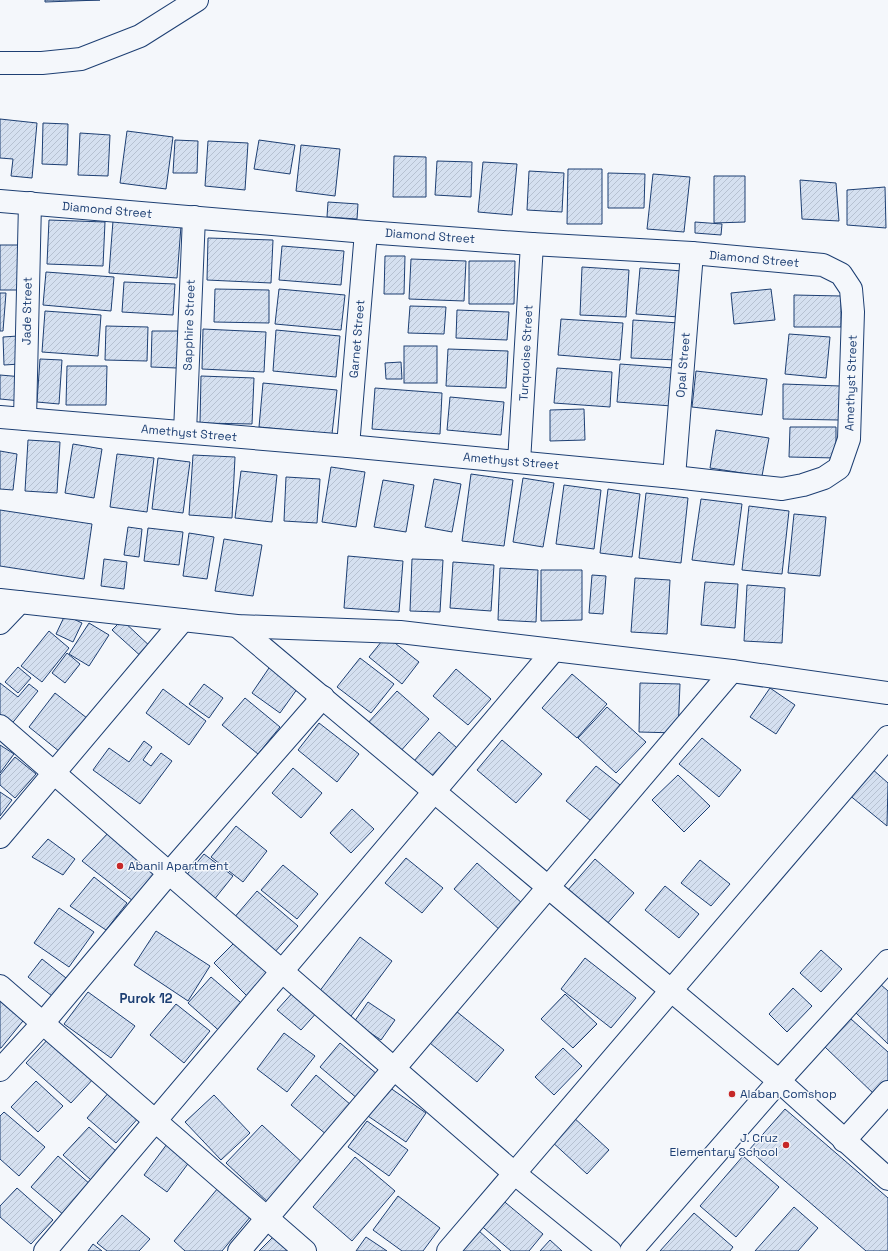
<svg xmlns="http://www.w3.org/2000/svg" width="888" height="1251" font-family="'Space Grotesk',sans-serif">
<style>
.building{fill:url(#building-hatch);stroke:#1d3f73}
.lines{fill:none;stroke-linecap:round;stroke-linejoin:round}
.minor-casing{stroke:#1d3f73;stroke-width:24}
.minor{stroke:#f4f7fb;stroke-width:22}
.poi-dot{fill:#c62828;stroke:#f4f7fb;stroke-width:1.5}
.labels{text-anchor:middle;stroke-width:3;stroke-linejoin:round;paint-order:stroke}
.street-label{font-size:12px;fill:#1d3f73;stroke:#f4f7fb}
.poi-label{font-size:12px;fill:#1d3f73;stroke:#f4f7fb;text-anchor:start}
.neighbourhood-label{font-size:13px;font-weight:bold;fill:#1d3f73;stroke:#f4f7fb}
</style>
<defs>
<pattern id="building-hatch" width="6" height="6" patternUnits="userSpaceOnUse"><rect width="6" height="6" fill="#d5e0f0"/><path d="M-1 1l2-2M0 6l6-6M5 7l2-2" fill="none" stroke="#b6c1d1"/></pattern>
</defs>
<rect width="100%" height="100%" fill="#f4f7fb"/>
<g class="building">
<path d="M45,0H100L45,2Z"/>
<path d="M0,119L37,123L32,178L11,176L13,159L0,158Z"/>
<path d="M43,123L68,124L67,165L42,164Z"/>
<path d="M127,131L173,137L166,189L120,183Z"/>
<path d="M80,133L110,135L108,176L78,175Z"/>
<path d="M175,140L198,141L197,173H173Z"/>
<path d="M259,140L295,145L290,174L254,169Z"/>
<path d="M208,141L248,143L245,190L205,186Z"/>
<path d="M301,145L340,149L335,196L296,191Z"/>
<path d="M394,156L426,157V197H393Z"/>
<path d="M437,161L472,162L471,197L435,195Z"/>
<path d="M483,162L517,164L512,215L478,212Z"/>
<path d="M568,169H602V224H567Z"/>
<path d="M529,171L564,173L562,212L527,210Z"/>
<path d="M608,173L645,174L644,208H608Z"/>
<path d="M653,174L690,177L684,232L647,229Z"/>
<path d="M714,176H745V222L714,223Z"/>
<path d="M800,180L836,183L839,221L802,219Z"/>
<path d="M885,187L886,228L847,225V190Z"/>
<path d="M328,202L358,204L357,219L327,217Z"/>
<path d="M49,220L105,222L103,266L47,264Z"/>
<path d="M113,221L181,226L177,278L109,273Z"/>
<path d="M695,222L722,224L721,235L695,233Z"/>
<path d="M208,238L273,240L271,283L207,280Z"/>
<path d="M0,245H22L21,290H0Z"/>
<path d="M282,246L344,251L341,285L279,280Z"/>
<path d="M385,256H405L404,294H384Z"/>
<path d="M411,259L466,261L464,301L409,299Z"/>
<path d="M469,261H515L514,304H469Z"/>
<path d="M582,267L629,270L626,317L580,315Z"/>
<path d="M640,268L683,271L679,317L636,314Z"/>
<path d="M46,272L114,277L111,311L43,305Z"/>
<path d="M124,282L175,284L173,315L122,312Z"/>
<path d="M215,289L269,290V323L214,322Z"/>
<path d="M279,289L345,295L341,330L275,324Z"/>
<path d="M771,289L775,320L734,324L731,293Z"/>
<path d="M0,293H6L3,331H0Z"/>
<path d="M794,295L841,296V327H794Z"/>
<path d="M410,306L446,307L444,334L408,333Z"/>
<path d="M457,310L509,312L507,340L456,338Z"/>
<path d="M45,311L101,315L98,356L42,352Z"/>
<path d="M561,319L623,323L620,360L558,355Z"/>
<path d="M633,320L679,323L677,360L631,358Z"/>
<path d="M106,326L148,327L147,361L105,360Z"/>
<path d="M203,329L266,332L264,372L202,369Z"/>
<path d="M276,330L340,336L336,377L273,371Z"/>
<path d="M152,331H178L177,368L151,367Z"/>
<path d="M789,334L830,337L826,378L785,374Z"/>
<path d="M18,336L20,364L4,365L3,337Z"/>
<rect x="404" y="346" width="33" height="37"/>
<path d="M448,349L508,351L506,388L446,386Z"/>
<path d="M40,359L62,360L59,404L37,402Z"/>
<path d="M401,362L402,379H386L385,363Z"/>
<path d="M620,364L674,368L672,406L617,402Z"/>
<path d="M67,366H107L106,405H66Z"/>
<path d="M557,368L612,372L610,407L554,403Z"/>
<path d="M696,371L767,379L762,415L692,407Z"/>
<path d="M0,375L23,377L21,401L0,399Z"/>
<path d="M201,376L254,378L252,424L200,423Z"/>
<path d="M263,383L337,390L332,434L259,427Z"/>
<path d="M783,384L840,386L839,420L783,419Z"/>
<path d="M375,388L442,393L440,434L372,429Z"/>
<path d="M450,397L504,402L501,435L447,430Z"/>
<path d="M584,409L585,440L550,441V410Z"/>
<path d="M790,427H836V458L789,457Z"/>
<path d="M716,430L769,438L762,476L710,468Z"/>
<path d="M28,440L60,442L57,493L25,491Z"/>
<path d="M73,444L102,449L94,498L65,493Z"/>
<path d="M0,451L17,454L13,490L0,489Z"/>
<path d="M117,454L154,458L147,512L110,507Z"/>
<path d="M193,455L235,457L232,518L189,515Z"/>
<path d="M158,458L190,462L183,513L152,509Z"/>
<path d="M331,467L365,472L356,527L322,522Z"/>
<path d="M241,471L277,475L272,522L235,518Z"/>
<path d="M471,474L513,480L504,546L462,541Z"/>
<path d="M286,477L320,479L317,523L284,521Z"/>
<path d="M523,478L554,483L543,547L513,542Z"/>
<path d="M434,479L461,484L452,532L425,527Z"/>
<path d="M383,480L414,485L406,532L374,527Z"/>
<path d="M564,485L601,490L594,549L556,544Z"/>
<path d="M608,489L640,494L632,557L600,553Z"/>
<path d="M646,493L688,498L681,563L639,558Z"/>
<path d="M701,499L742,504L734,565L692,560Z"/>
<path d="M749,506L789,511L782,574L742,570Z"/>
<path d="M0,510L92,524L84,579L0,566Z"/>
<path d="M794,514L826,517L820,576L788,573Z"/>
<path d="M128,527L142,529L139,557L124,555Z"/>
<path d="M148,528L183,532L179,565L144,561Z"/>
<path d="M189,533L214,537L207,579L183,576Z"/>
<path d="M224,539L262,545L253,596L215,591Z"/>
<path d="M348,556L403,561L399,612L344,608Z"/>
<path d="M104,559L127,562L124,589L101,586Z"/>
<path d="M412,559L443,560L440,612L410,611Z"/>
<path d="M453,562L494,565L491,611L450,608Z"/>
<path d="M500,568L538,570L536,622L498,620Z"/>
<path d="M541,570H582V620L541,621Z"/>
<path d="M592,575L606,576L603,614L589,613Z"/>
<path d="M635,578L670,580L667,634L631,632Z"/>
<path d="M705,582L738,584L735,628L701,625Z"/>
<path d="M747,585L785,588L782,643L744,641Z"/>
<path d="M65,615L82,623L73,642L56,634Z"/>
<path d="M122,620L153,649L144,659L112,630Z"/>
<path d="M89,623L109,635L89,666L69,654Z"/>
<path d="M49,631L69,648L42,682L21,666Z"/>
<path d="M386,636L419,662L402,684L369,657Z"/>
<path d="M67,653L80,664L65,683L52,673Z"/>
<path d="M360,658L394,684L371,713L337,687Z"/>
<path d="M271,665L300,685L280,713L252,693Z"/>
<path d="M18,667L31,678L18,693L5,682Z"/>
<path d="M456,669L491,699L468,725L433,696Z"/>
<path d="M572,674L607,704L577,738L542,708Z"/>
<path d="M0,683L18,697L29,684L38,691L10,726L0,718Z"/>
<path d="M640,683L680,684L678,733L639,732Z"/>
<path d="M204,684L223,698L209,718L189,704Z"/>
<path d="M770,688L795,705L776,734L750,717Z"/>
<path d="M163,689L206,721L189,745L146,713Z"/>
<path d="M397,691L429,719L399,753L367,724Z"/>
<path d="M55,693L92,722L65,756L29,727Z"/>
<path d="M245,698L280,727L258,754L222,725Z"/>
<path d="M607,707L646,742L616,773L578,738Z"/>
<path d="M319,723L359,754L337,782L298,750Z"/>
<path d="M439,732L457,748L431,777L414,761Z"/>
<path d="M702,738L741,770L719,797L679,764Z"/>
<path d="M502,740L542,774L516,803L477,770Z"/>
<path d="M144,741L152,747L143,760L151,766L161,753L172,761L140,804L93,770L109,748L129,762Z"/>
<path d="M0,745L14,754L0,773Z"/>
<path d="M15,757L36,774L15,798L0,785V775Z"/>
<path d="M596,766L624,788L595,824L566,801Z"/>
<path d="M293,768L322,793L301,818L272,793Z"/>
<path d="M871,768L888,783L887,826L848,794Z"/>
<path d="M678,775L710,806L684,832L652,800Z"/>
<path d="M0,792L12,800L0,816Z"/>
<path d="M352,809L374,829L351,853L330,833Z"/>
<path d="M236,826L267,851L243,882L211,857Z"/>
<path d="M109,832L158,872L133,901L82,861Z"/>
<path d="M48,839L75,859L63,875L32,857Z"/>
<path d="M204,854L233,876L213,901L184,878Z"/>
<path d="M406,858L443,888L422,913L385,883Z"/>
<path d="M595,859L634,893L606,925L567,891Z"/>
<path d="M700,860L730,884L711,906L681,883Z"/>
<path d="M477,863L523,904L500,930L454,889Z"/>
<path d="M283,865L318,894L297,919L261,890Z"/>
<path d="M94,877L127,903L106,930L70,906Z"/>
<path d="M665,886L699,914L679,938L645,910Z"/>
<path d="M257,891L298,926L273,954L233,919Z"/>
<path d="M59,908L94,932L69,967L34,943Z"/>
<path d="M156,931L210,966L188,1001L134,965Z"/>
<path d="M240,937L276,974L250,999L214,963Z"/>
<path d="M360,937L392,961L351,1016L319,992Z"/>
<path d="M821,950L842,969L821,992L800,973Z"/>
<path d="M585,958L636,998L611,1028L561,989Z"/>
<path d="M42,959L66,978L52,996L28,977Z"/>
<path d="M211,977L247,1008L224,1035L188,1003Z"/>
<path d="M880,984L888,991V1044L854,1011Z"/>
<path d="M793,988L812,1006L787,1032L769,1014Z"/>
<path d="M295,990L319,1010L301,1030L277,1010Z"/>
<path d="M88,992L135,1026L111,1058L64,1024Z"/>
<path d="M565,994L597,1024L573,1048L541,1019Z"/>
<path d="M0,995L27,1016L1,1048H0Z"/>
<path d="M368,1002L395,1020L381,1040L354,1022Z"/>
<path d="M176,1004L210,1031L184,1063L150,1035Z"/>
<path d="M456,1011L504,1050L477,1082L430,1043Z"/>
<path d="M851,1019L888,1052V1080L875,1095L825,1047Z"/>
<path d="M284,1033L315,1056L287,1092L257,1069Z"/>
<path d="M50,1037L95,1077L71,1103L26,1063Z"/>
<path d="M340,1043L378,1075L358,1099L320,1067Z"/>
<path d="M563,1048L582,1066L554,1095L535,1077Z"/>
<path d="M316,1075L358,1111L333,1140L291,1105Z"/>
<path d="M36,1081L63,1106L38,1132L11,1107Z"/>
<path d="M386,1085L426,1113L406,1142L365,1114Z"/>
<path d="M110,1091L140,1116L116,1143L87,1118Z"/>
<path d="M214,1095L250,1133L221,1160L185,1122Z"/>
<path d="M785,1109L888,1198V1251H866L749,1150Z"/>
<path d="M4,1112L45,1147L19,1176L0,1159V1116Z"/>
<path d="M572,1116L609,1150L587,1174L550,1140Z"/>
<path d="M367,1121L408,1150L389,1176L348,1147Z"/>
<path d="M262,1125L306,1166L270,1204L226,1163Z"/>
<path d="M89,1127L117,1152L91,1180L63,1155Z"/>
<path d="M167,1144L190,1161L167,1192L144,1175Z"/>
<path d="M58,1156L91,1185L65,1216L31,1187Z"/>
<path d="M743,1156L779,1187L736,1237L700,1206Z"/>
<path d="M355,1157L395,1191L352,1241L313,1207Z"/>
<path d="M17,1188L53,1220L31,1244L0,1217V1206Z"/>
<path d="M218,1188L251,1216L222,1251H185L174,1241Z"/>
<path d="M398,1196L440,1228L423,1251H402L373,1230Z"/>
<path d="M500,1198L543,1234L529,1251H511L478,1223Z"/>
<path d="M794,1207L818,1228L798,1251H755Z"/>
<path d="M694,1213L733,1247L730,1251H660Z"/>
<path d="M122,1215L150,1239L139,1251H107L97,1243Z"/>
<path d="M478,1230L501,1251H459Z"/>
<path d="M277,1233L296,1251H259Z"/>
<path d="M366,1237L387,1251H356Z"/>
<path d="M550,1240L562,1251H540Z"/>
<path d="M93,1244L102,1251H88Z"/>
</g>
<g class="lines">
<g class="minor-casing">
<g id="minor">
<path d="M0,63H42L81,59L140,36L197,0"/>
<path d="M0,201L366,232L532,244L692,253L823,265L841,274L851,289L853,312L849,439L839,468L824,478L803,485L782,489L674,477L348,446L0,417"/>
<path d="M25,419L30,203"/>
<path d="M185,432L194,217"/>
<path d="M348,446L366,232"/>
<path d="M519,462L532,244"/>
<path d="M674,477L692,253"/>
<path d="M0,600L237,626L400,632L732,671L888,693"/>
<path d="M0,623L20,602"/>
<path d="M237,626L779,1081L888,1179"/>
<path d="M0,726L514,1173L610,1251"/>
<path d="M0,837L183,620"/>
<path d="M0,986L305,1251"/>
<path d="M0,1070L43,1023L169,873L323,697"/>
<path d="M844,1141L888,1092"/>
<path d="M45,1251L554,650"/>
<path d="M239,1251L732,671"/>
<path d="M448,1251L888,737"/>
<path d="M631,1251L779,1081L888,961"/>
</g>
</g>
<use href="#minor" class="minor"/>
</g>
<g class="poi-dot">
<circle cx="120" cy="866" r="4"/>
<circle cx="732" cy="1094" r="4"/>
<circle cx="786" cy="1145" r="4"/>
</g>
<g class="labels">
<g class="street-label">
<text transform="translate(107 210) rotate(5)" y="4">Diamond Street</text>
<text transform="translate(430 236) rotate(4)" y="4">Diamond Street</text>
<text transform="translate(754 259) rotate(5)" y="4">Diamond Street</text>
<text transform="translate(27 311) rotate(-89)" y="4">Jade Street</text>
<text transform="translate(189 325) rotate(-88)" y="4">Sapphire Street</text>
<text transform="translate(357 339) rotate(-85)" y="4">Garnet Street</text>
<text transform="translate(526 353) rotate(-87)" y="4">Turquoise Street</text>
<text transform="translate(683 365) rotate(-85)" y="4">Opal Street</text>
<text transform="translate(851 383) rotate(-88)" y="4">Amethyst Street</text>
<text transform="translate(189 433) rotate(5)" y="4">Amethyst Street</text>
<text transform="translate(511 461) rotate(5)" y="4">Amethyst Street</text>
</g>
<g class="poi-label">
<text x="128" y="870">Abanil Apartment</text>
<text x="740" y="1098">Alaban Comshop</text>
<text x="778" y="1142" text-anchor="end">J. Cruz<tspan x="778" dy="14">Elementary School</tspan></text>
</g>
<g class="neighbourhood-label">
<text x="146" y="1003">Purok 12</text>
</g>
</g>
</svg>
